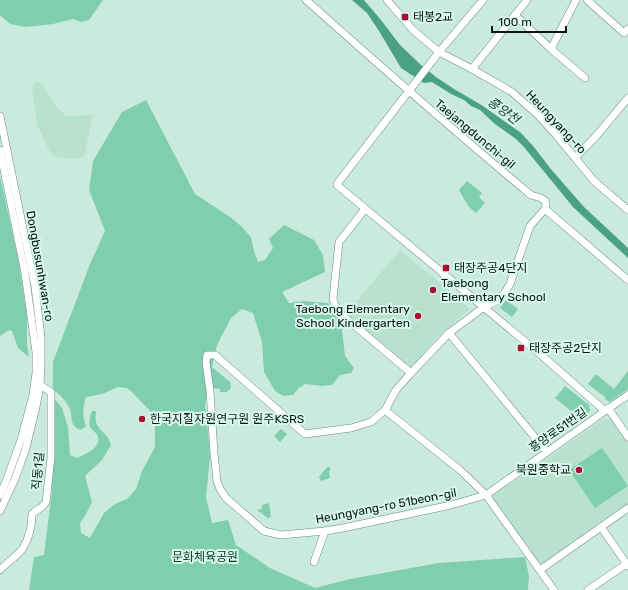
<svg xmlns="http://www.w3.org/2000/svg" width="628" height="590" font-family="Rubik,'Noto Sans KR',sans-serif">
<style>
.built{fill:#b8e1d0}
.green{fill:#80ceb0;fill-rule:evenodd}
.water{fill:#4aa283}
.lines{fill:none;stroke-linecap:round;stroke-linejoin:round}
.minor-casing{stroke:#6c8a7e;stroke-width:8}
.minor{stroke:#fff;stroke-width:7}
.poi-dot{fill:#a70e32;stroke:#d7f8ea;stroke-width:1.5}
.labels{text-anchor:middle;stroke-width:4;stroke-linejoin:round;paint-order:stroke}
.poi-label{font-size:12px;fill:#0b1712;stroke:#d7f8ea;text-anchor:start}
.street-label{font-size:12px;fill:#0b1712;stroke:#d7f8ea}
.park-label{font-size:12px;fill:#0c3527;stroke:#d7f8ea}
.water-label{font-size:13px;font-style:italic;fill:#133b2d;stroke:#d7f8ea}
</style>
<rect width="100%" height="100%" fill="#caeadd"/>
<g class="built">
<path d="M35,81L42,84L57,107L66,116L93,115L84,157L72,159L56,157L51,154L37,125L32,88Z"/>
<path d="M400,250L422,269L429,273L470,309L434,340L411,370L346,314Z"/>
<path d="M611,418L628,444V506L546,563L539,564L494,501L493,496L602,420Z"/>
</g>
<g class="green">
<path d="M0,0H103L89,20L81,22L73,19L53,24L26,27L10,24L0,15Z"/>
<path d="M146,100L195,194L230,217L241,226L251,237L254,251L258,262L265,260L273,248L269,239L284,225L314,240L323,255L325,272L282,292L289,303L303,301L328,303L341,321L345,356L354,368L351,373L340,375L332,385L322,386L305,384L298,389L293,395L283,396L275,391L264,372L262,342L253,313L242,309L231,318L217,345L212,367L230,382L231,388L227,392H220V389L213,388L211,375L205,405L208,431L210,457L206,497L212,523L228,520L236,545L270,568L315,588L350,579L439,563L525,557L529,576L528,590H29L34,557L44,555L52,491L53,362L90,264L105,231L89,190L93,161L122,112ZM118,387L127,388L133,393L153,414L155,424V447L142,471L136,489L127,499L115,504L104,513L90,538L81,533L80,523L85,516L92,502L85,476L102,460L111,445C108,433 98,430 96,422C95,419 96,415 96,411H92C90,415 89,422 90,427C92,430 97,433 98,437C101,448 85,454 77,458L70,455L68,427L62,408L55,399V391C60,395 67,402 70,409C73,418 69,426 81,430L86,426C82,417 83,407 86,397L102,394Z"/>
<path d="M0,176L19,263L27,316V345L29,357L18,348L12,331L9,330L0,336Z"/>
<path d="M467,181L482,193L479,197L485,203L476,213L468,206L459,190Z"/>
<path d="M506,300L518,309L512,317L500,308Z"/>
<path d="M628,371V389L610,402L605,399L606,398L588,384L596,374L614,389Z"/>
<path d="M565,386L589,405L590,411L582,420L555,398Z"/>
<path d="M281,429L287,434L280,442L274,436Z"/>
<path d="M602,448L628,486L595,508L569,470Z"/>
<path d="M327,467H329L331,469L329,472L330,478L321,481L319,477Z"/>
<path d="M269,503L271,517H269V519L257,510L262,509V505Z"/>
</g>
<path class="water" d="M352,0H364L381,20L400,45L421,65L436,77L454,89L483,106L521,133L534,147L550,168L584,207L628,248V258L573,207L537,163L524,147L516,139L495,124L480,110L471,106L464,100L451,94L432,82L424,83L401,68L379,31L367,13Z"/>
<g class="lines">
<g class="minor-casing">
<g id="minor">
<path d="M306,0C380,66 454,131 531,195L541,198L545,201L546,205L545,209L530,226L510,284L504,294L496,301L484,307L449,333L411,373L396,390L385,410L371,422L351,428L305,434L215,355H207L206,362L210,391L214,453L217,481L220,489L226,498L264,531L281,535L325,531L343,528L451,505L486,495L605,411L628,395"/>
<path d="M387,0L413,30L439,52L472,69L512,92L539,116L557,136L594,181L628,210"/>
<path d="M483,0L439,52L337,184V185L540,354L605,411"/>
<path d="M587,0L624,33L628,29"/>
<path d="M515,15L551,49L585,78"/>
<path d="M551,49L576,0"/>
<path d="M472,69L527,0"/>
<path d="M0,116L35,287L41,337V365L40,385L36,407L26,448L15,479L0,511"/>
<path d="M0,150L25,273L36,352V373L33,395L21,440L7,479L0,495"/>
<path d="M575,158L597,135L628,98"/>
<path d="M365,209L339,242L333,299L336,307L342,315L411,373"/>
<path d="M545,209L628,280"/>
<path d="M449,333L547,452"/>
<path d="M608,408L628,437"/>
<path d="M385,410L460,470L486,495L554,590"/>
<path d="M601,527L628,566"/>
<path d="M314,562L325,531"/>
<path d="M0,570C7,562 17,557 23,548C29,538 32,525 32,514C38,508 41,510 46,502L51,457V392L40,385"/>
<path d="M540,570L628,508"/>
<path d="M588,590L628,563"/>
</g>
</g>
<use href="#minor" class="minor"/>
</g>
<g class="poi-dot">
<rect x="401" y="13" width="8" height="8" rx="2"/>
<rect x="442" y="264" width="8" height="8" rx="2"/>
<circle cx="433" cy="290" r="4"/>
<circle cx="418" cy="316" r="4"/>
<rect x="517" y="344" width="8" height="8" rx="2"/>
<circle cx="142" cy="419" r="4"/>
<circle cx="579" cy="470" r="4"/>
</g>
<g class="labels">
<g class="poi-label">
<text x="413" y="21">태봉2교</text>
<text x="454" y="272">태장주공4단지</text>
<text x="441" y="287">Taebong<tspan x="441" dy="14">Elementary School</tspan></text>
<text x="410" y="313" text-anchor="end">Taebong Elementary<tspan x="410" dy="14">School Kindergarten</tspan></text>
<text x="529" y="352">태장주공2단지</text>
<text x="150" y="423">한국지질자원연구원 원주KSRS</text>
<text x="571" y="474" text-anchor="end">북원중학교</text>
</g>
<g class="street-label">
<text transform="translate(556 122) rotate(47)" y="4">Heungyang-ro</text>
<text transform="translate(475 134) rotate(40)" y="4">Taejangdunchi-gil</text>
<text transform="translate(40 266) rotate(80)" y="4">Dongbusunhwan-ro</text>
<text transform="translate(558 430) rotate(-35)" y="4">흥양로51번길</text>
<text transform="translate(38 471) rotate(-85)" y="4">직동1길</text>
<text transform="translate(386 506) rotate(-11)" y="4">Heungyang-ro 51beon-gil</text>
</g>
<g class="park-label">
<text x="205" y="561">문화체육공원</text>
</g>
<g class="water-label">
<text transform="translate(504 110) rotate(37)" y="5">흥양천</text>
</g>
</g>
<path d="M492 26v6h74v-6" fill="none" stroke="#0b1712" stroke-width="2"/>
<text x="498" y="26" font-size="12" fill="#0b1712" stroke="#d7f8ea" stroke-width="3" paint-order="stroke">100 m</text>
</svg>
